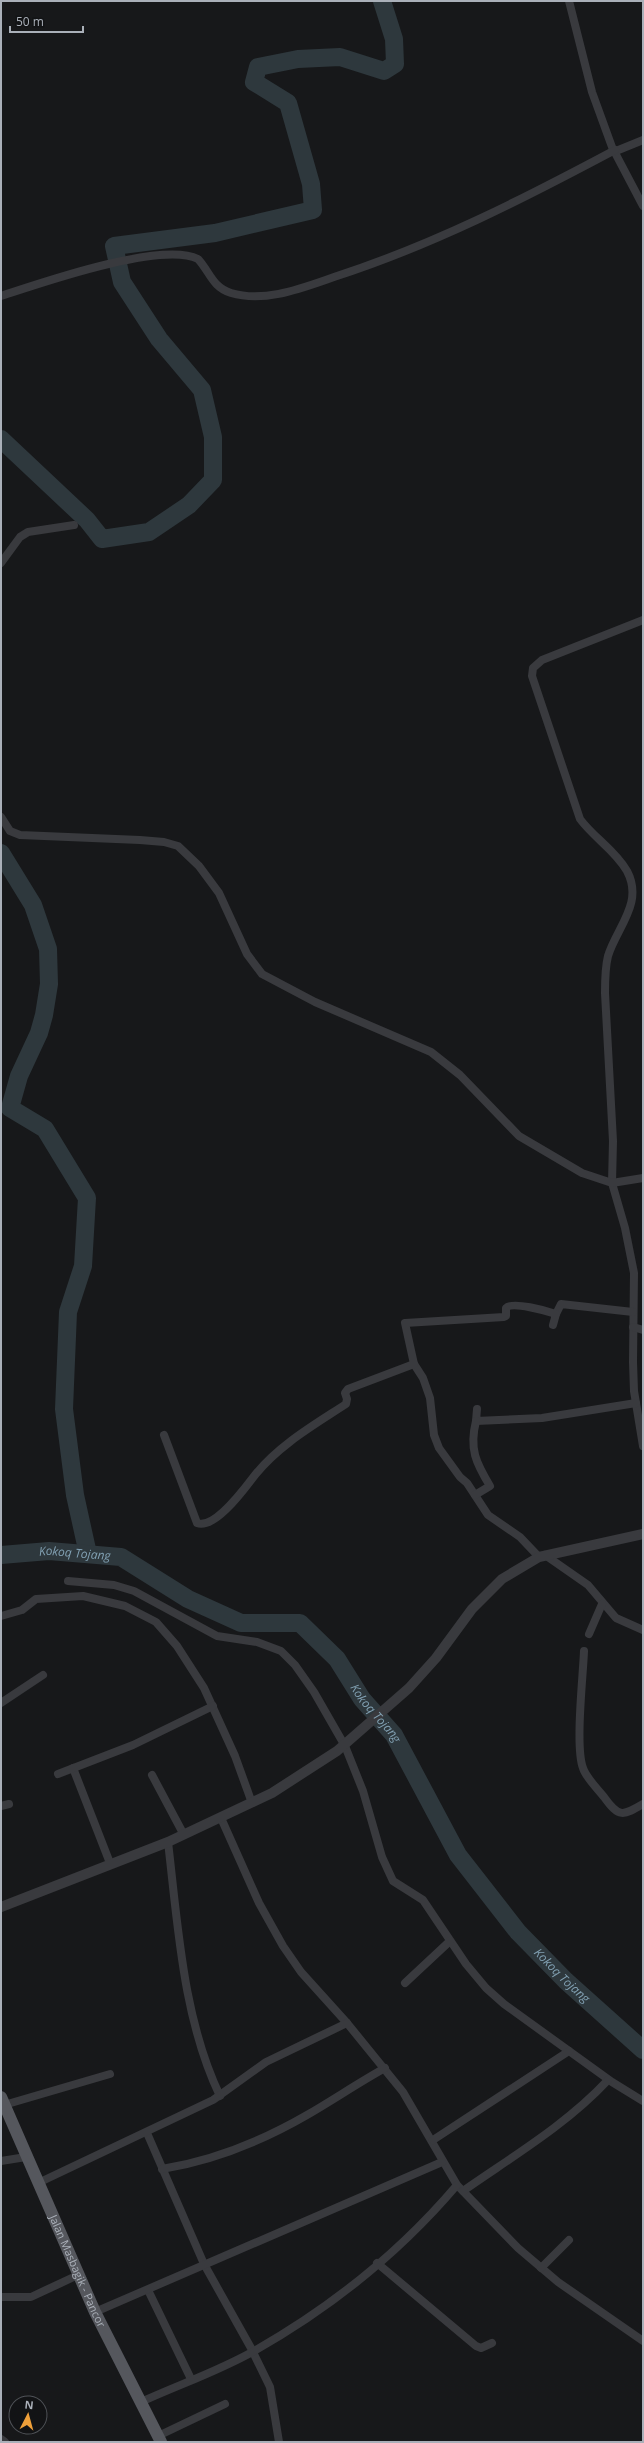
<svg xmlns="http://www.w3.org/2000/svg" width="644" height="2443" font-family="'Open Sans',sans-serif">
<style>
.lines{fill:none;stroke-linecap:round;stroke-linejoin:round}
.river{stroke:#2e383d;stroke-width:18}
.minor{stroke:#393a3e;stroke-width:8}
.tertiary{stroke:#393a3e;stroke-width:10}
.primary{stroke:#55575d;stroke-width:12}
.labels{text-anchor:middle;stroke-width:3;stroke-linejoin:round;paint-order:stroke}
.street-label{font-size:11px;fill:#aab0b9;stroke:#121315}
.water-label{font-size:12px;font-style:italic;fill:#82a1b3;stroke:#121315}
</style>
<rect width="100%" height="100%" fill="#17181a"/>
<g class="lines">
<g class="river">
<path d="M1,439L87,520L102,539L149,532L189,505L213,480V437L202,390L159,339L122,282L114,246L215,233L313,210L311,184L288,103L254,82L258,67L298,59L340,57L384,71L395,64L394,39L382,1"/>
<path d="M1,853L33,905L48,949L49,984L44,1015L39,1033L19,1076L10,1108L45,1129L87,1198L83,1266L68,1312L64,1409L75,1495L88,1554"/>
<path id="s1" d="M1,1555L49,1551L121,1557L188,1599L241,1623H300L337,1659L362,1699L394,1735L458,1855L518,1932L566,1981L643,2050"/>
</g>
<g class="minor">
<path d="M569,1L592,92L612,147L643,206"/>
<path d="M616,151L643,140"/>
<path d="M1,296C41,283 161,241 198,259C210,272 212,287 231,293C265,303 302,288 334,277C433,245 523,199 615,150"/>
<path d="M1,563L20,537L28,532L74,525"/>
<path d="M643,620L542,660L533,668L532,676L580,819C594,838 615,850 627,871C644,903 617,927 608,956C605,968 605,980 605,993L613,1141L612,1183L625,1228L634,1273L633,1362L634,1391L643,1446"/>
<path d="M1,817L10,831L20,835L140,840L164,842L178,846L199,866L219,893L247,954L262,974L315,1002L431,1052L460,1075L519,1136L582,1173L612,1183L643,1178"/>
<path d="M556,1314L561,1304L633,1312"/>
<path d="M633,1327L643,1330"/>
<path d="M414,1364L423,1378L430,1398L434,1435L439,1448L460,1477L467,1483L488,1515L520,1537L539,1557"/>
<path d="M477,1409L476,1421L542,1418L636,1403"/>
<path d="M164,1435L197,1523C215,1530 245,1488 255,1475C279,1445 314,1425 346,1404L347,1399L345,1393L348,1389L414,1364L405,1323L504,1317L506,1316V1308C512,1301 547,1311 556,1314L553,1325"/>
<path d="M475,1495L490,1486C476,1463 469,1449 476,1421"/>
<path d="M545,1555L588,1585L616,1618L643,1630"/>
<path d="M68,1581L114,1585L134,1591L217,1636L257,1642L281,1651L295,1665L314,1692L345,1746L363,1791L382,1857L393,1881L423,1900L466,1964L486,1988L504,2004L612,2082L643,2101"/>
<path d="M1,1616L22,1610L36,1599L83,1596L125,1606L156,1622L177,1646L204,1688L235,1756L252,1803"/>
<path d="M589,1634L602,1604"/>
<path d="M584,1651C583,1677 575,1747 583,1768C586,1778 598,1789 604,1797C619,1818 623,1816 643,1804"/>
<path d="M1,1703L43,1675"/>
<path d="M73,1768L110,1863"/>
<path d="M58,1774L133,1745L213,1706"/>
<path d="M152,1775L184,1835"/>
<path d="M1,1806L9,1804"/>
<path d="M221,1818L259,1903L283,1946L301,1972L347,2023L403,2092L457,2185L518,2248L558,2282L643,2341"/>
<path d="M168,1842C178,1926 183,2019 220,2096"/>
<path d="M405,1983L450,1941"/>
<path d="M4,2105L110,2074"/>
<path d="M147,2133L204,2264L251,2348L270,2387L279,2442"/>
<path d="M433,2140L569,2051"/>
<path d="M1,2161L26,2157"/>
<path d="M162,2169C212,2161 262,2141 307,2115C333,2100 358,2083 385,2068"/>
<path d="M38,2183L213,2100L266,2062L347,2023"/>
<path d="M463,2191C513,2156 566,2125 608,2080"/>
<path d="M377,2263L476,2346L481,2348L492,2343"/>
<path d="M541,2268L569,2240"/>
<path d="M148,2290L191,2379"/>
<path d="M1,2297H31L78,2275"/>
<path d="M95,2312L442,2162"/>
<path d="M141,2402C178,2385 219,2371 254,2351C330,2308 401,2251 457,2185"/>
<path d="M158,2436L225,2404"/>
<path d="M1,2439L5,2442"/>
</g>
<path class="tertiary" d="M1,1907L168,1842L272,1793L337,1751L409,1688L436,1658L472,1609L502,1579L539,1557L643,1534"/>
<path class="primary" id="s2" d="M1,2097L95,2312L161,2442"/>
</g>
<g class="labels">
<g class="street-label">
<text dy="4" stroke="none"><textPath href="#s2" startOffset="190">Jalan Masbagik - Pancor</textPath></text>
</g>
<g class="water-label">
<text dy="4" stroke="none"><textPath href="#s1" startOffset="74">Kokoq Tojang</textPath></text>
<text dy="4" stroke="none"><textPath href="#s1" startOffset="435">Kokoq Tojang</textPath></text>
<text dy="4" stroke="none"><textPath href="#s1" startOffset="759">Kokoq Tojang</textPath></text>
</g>
</g>
<rect width="644" height="2443" fill="none" stroke="#aab0b9" stroke-width="4"/>
<g transform="translate(28 2415) rotate(6)"><circle r="19" fill="#121315" stroke="#4f5257"/>
<path d="M0-3L7 15L0 10L-7 15Z" fill="#efa03a"/>
<text y="-6" font-size="11" font-weight="bold" text-anchor="middle" fill="#aab0b9">N</text>
</g>
<path d="M10 26v6h73v-6" fill="none" stroke="#aab0b9" stroke-width="2"/>
<text x="16" y="26" font-size="12" fill="#aab0b9" stroke="#121315" stroke-width="3" paint-order="stroke">50 m</text>
</svg>
